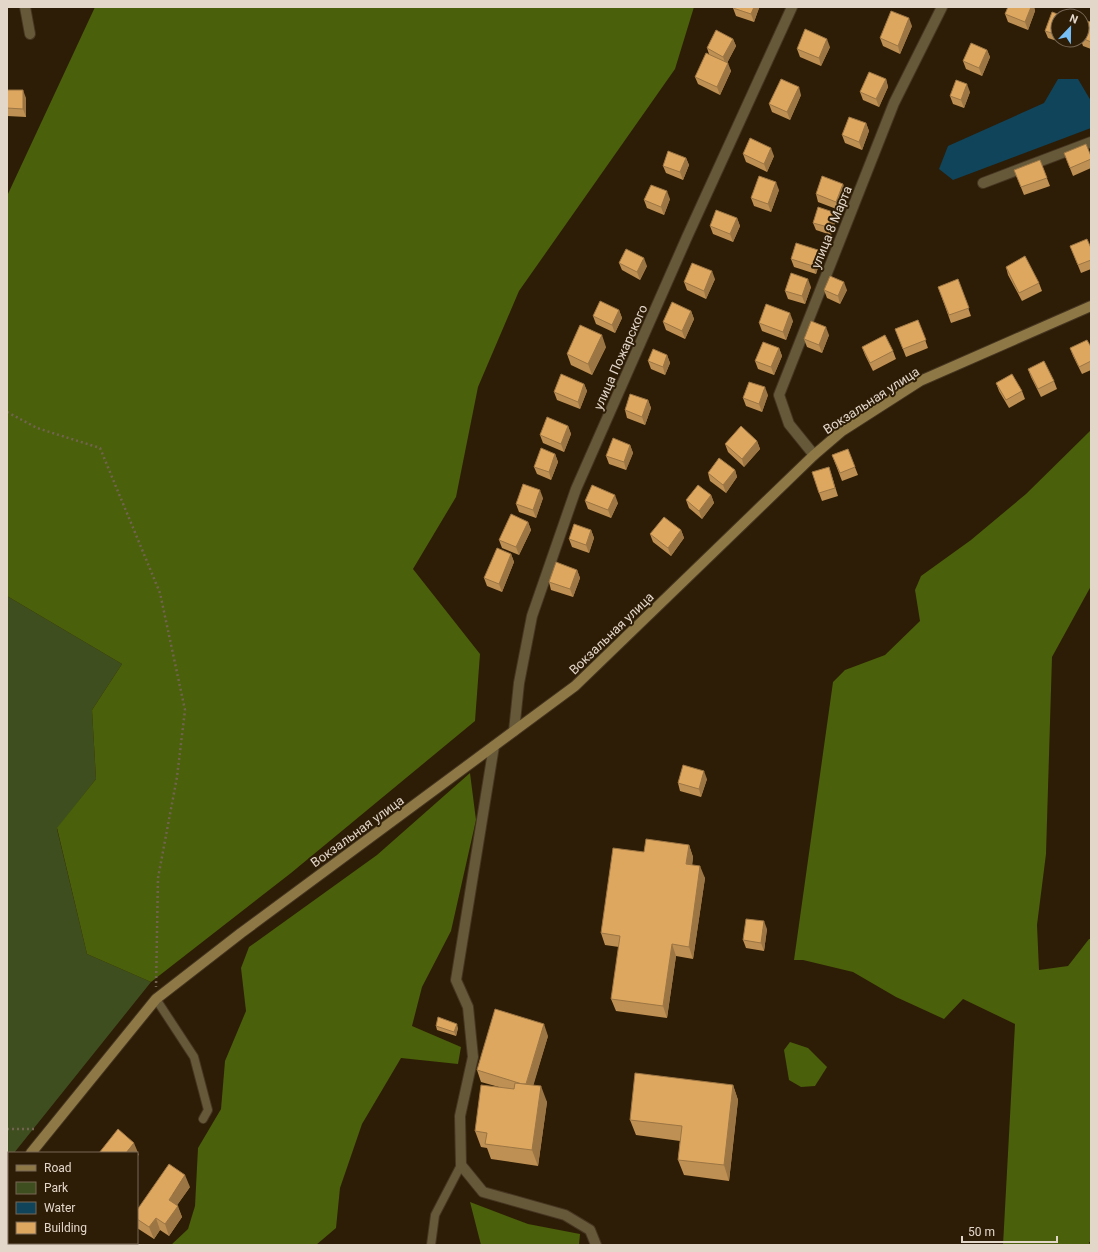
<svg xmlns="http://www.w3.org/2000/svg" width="1098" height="1252" font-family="Roboto,sans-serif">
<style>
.green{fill:#3f4e1f}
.forest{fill:#4a600a}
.water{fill:#0f445a}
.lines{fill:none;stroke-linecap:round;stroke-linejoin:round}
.lane-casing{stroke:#463621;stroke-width:10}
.street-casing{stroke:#463621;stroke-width:12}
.secondary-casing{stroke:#463621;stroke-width:12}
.path{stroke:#726350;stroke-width:2.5;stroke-dasharray:2 3;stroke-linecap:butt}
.lane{stroke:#66593a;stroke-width:8}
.street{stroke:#66593a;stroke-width:10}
.secondary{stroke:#8e7946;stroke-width:10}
.wall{fill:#be9053}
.shaded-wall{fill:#9b7543}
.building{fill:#dda760;stroke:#9b7543}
.labels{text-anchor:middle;stroke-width:4;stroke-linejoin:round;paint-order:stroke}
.street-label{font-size:13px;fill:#e3d7ca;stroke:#2d1c06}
</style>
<rect width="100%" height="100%" fill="#2d1c06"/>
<path class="green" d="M7,596L122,664L92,710L96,779L57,829L87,954L151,982L14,1153H9V1159L7,1162Z"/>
<g class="forest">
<path d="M95,7H694L675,69L519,291L478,387L456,497L413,569L480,654L475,721L291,873L151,982L87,954L57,828L96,779L92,710L122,664L7,596V196Z"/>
<path d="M1091,430V586L1052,657L1046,854L1037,925L1039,970L1068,966L1089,939H1091V1242H1089L1090,1245H1003L1015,1024L963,999L944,1019L896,997L853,972L803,960H794L833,682L845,670L885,655L920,621L915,590L921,576L971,540L1026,494Z"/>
<path d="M470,773L476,820L451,931L422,987L412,1026L461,1047L458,1064L401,1058L362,1124L340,1188L336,1228L316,1245H171L188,1229L195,1206L198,1148L221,1109L225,1061L246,1011L241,968L249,947L377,855Z"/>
<path d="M790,1042L808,1048L827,1067L815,1086L801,1087L789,1080L784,1050Z"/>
<path d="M470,1202L528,1224L580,1234L579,1245H481Z"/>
</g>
<path class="water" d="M1058,79H1078L1091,101V128L953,180L939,169L948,146L1044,103Z"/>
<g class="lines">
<g class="lane-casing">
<g id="lane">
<path d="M156,999L194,1057L208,1110L203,1119"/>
<path d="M431,1245L435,1215L461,1165"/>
</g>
</g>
<g class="street-casing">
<g id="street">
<path d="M25,7L30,34"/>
<path d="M983,183L1091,142"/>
<path d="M814,455L789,424L779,395L894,103L942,7"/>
<path d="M514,731L519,683L532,616L576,489L687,237L792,7"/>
<path d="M494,746L456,980L468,1007L473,1057L460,1116L461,1165L483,1192L565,1215L590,1230L596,1245"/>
</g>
</g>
<g class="secondary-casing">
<g id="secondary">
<path d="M31,1153L156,999L241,933L575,686L814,455L842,431L920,381L1091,306"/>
<path d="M7,1183L9,1181"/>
</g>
</g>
<g class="path">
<path d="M7,412L37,428L100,448L160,593L185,710L177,777L158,878L156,987"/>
<path d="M7,1129H36"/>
</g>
<use href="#lane" class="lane"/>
<use href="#street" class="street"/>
<use href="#secondary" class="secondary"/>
</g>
<g class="wall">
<path d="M1008,7H1034L1035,11L1028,30L1008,22L1005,14Z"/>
<path d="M733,8H759L754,22L736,16Z"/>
<path d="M1058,16V40H1070L1069,45L1048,38L1045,31Z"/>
<path d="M1091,22V49L1083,46L1081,40H1082V32Z"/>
<path d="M912,26L900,54L883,46L880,38Z"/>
<path d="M733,39L736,46L727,63L731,71L720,95L698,84L695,77L709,54L707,48Z"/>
<path d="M830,47L821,66L800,57L797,49Z"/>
<path d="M987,50L990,57L982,76L966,69L963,61Z"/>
<path d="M886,79L888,87L879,107L863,100L860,92Z"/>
<path d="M7,90L26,98V117L7,116Z"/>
<path d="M970,92L964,108L953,104L950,96Z"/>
<path d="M801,95L790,120L772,112L769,104Z"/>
<path d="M866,123L869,131L862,150L845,143L842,135Z"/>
<path d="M1064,153L1091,156V168L1073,176Z"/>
<path d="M743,154L774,156L767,172L746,162Z"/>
<path d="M686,158L689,165L683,180L666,173L663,166Z"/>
<path d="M1040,160L1050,186L1024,195L1014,170Z"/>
<path d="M779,190L771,212L754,206L751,198Z"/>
<path d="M846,191L839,210L818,202L816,194Z"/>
<path d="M670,199L664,215L647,208L644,200Z"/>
<path d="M833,212L836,220L831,235L816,230L813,223Z"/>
<path d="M737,218L740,226L733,242L713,234L710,226Z"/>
<path d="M1070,246L1091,248V269L1081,273Z"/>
<path d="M818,250L821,258L816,274L794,267L791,259Z"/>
<path d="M619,263L647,266L640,280L622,270Z"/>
<path d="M1006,267L1039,283L1042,291L1022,301L1008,275Z"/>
<path d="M715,279L706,299L687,290L684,282Z"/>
<path d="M958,279L971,316L951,323L938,287Z"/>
<path d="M811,287L805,304L788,299L785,291Z"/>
<path d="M824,290H847L840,304L827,298Z"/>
<path d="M619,310L622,318L615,333L596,324L593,316Z"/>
<path d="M691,311L694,319L685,339L666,330L663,322Z"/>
<path d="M918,320L928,348L906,357L895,329Z"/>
<path d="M793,321L786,340L762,331L759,323Z"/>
<path d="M829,335L822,353L807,347L804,339Z"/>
<path d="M606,347L592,375L571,365L567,354Z"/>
<path d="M862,347L893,351L896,359L873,371L865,355Z"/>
<path d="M1091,347V370L1082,374L1073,356L1070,348Z"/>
<path d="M779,348L782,356L774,375L758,369L755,361Z"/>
<path d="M667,355L670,363L665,375L651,369L648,361Z"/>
<path d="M1028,369L1054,381L1057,389L1041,397L1031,377Z"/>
<path d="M996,383L1022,391L1025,399L1009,408L999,391Z"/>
<path d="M584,384L587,391L580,409L557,400L554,392Z"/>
<path d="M768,395L762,412L746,406L743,398Z"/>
<path d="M648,400L651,408L645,425L627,418L625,410Z"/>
<path d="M568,426L571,434L564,452L543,443L540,435Z"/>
<path d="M757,441L760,449L744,467L728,452L725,444Z"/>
<path d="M630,445L633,453L626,470L609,464L606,456Z"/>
<path d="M848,449L858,475L842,481L832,455Z"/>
<path d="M555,454L558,462L551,480L537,474L534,467Z"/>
<path d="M829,467L838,496L822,501L819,493Z"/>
<path d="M735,470L737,477L726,493L710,481L708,473Z"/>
<path d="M711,495L714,503L702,519L689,508L686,500Z"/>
<path d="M543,498L536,518L519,512L516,504Z"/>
<path d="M585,501L618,503L611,518L588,509Z"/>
<path d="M528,522L531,530L519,555L502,548L499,540Z"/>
<path d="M591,530L594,538L589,553L572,547L569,539Z"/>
<path d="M681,530L684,538L671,556L653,542L650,534Z"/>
<path d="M511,554L514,562L502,592L487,586L484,578Z"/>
<path d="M577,570L580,578L573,597L551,590L549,582Z"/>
<path d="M707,779L701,797L680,791L678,783Z"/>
<path d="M689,845L693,857L692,865L705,878L693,959L676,956L667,1018L616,1011L611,999L619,947L605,945L601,933L644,852Z"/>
<path d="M767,929L764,951L746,948L743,940Z"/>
<path d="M436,1026L458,1028L456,1036L437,1030Z"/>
<path d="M548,1036L533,1085L547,1102L538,1166L491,1159L487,1148L481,1147L475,1131L499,1087L481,1082L477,1070Z"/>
<path d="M733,1085L738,1100L729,1181L684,1175L678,1160L680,1141L636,1135L630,1120Z"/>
<path d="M190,1187L177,1205L182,1217L169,1236L160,1230L154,1239L137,1228V1210Z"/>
</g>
<g class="shaded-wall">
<path d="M754,7H759V8L754,22L751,14Z"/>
<path d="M1031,7H1034L1035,11L1028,30L1025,22Z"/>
<path d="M909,18L912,26L900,54L898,46Z"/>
<path d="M733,39L736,46L726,65L723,57Z"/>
<path d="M827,39L830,47L821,66L819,58Z"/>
<path d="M1067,40H1070L1069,45Z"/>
<path d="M987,50L990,57L982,76L979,68Z"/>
<path d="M728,63L731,71L720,95L717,87Z"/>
<path d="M886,79L888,87L879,107L876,99Z"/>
<path d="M967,84L970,92L964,108L961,100Z"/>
<path d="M799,87L801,95L790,120L787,112Z"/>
<path d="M23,90L26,98V117L23,109Z"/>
<path d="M866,123L869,131L862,150L859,142Z"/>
<path d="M771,148L774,156L767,172L764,164Z"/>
<path d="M686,158L689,165L683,180L680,172Z"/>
<path d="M776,182L779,190L771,212L768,204Z"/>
<path d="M843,184L846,191L839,210L836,202Z"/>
<path d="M667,191L670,199L664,215L661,207Z"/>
<path d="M833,212L836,220L831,235L828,227Z"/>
<path d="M737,218L740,226L733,242L730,234Z"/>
<path d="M818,250L821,258L816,274L813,266Z"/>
<path d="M644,258L647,266L640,280L637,272Z"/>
<path d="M712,271L715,279L706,299L704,291Z"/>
<path d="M808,279L811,287L805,304L802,296Z"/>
<path d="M844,282L847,290L840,304L838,296Z"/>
<path d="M619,310L622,318L615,333L612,325Z"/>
<path d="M691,311L694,319L685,339L682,331Z"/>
<path d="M790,313L793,321L786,340L783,332Z"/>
<path d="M826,327L829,335L822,353L819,345Z"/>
<path d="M602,335L606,347L592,375L588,364Z"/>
<path d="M779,348L782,356L774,375L771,367Z"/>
<path d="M667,355L670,363L665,375L663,367Z"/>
<path d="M584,384L587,391L580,409L578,402Z"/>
<path d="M765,387L768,395L762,412L759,404Z"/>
<path d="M648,400L651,408L645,425L642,417Z"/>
<path d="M568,426L571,434L564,452L561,444Z"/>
<path d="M757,441L760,449L744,467L742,459Z"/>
<path d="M630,445L633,453L626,470L624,462Z"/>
<path d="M555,454L558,462L551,480L549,472Z"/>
<path d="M735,470L737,477L726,493L723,485Z"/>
<path d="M540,490L543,498L536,518L533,510Z"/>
<path d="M615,495L618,503L611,518L608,510Z"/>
<path d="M711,495L714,503L702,519L699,511Z"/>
<path d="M528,522L531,530L519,555L516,547Z"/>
<path d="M591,530L594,538L589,553L586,545Z"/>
<path d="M681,530L684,538L671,556L668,548Z"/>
<path d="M511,554L514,562L502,592L499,584Z"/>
<path d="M577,570L580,578L573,597L570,589Z"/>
<path d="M704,771L707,779L701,797L699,789Z"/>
<path d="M689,845L693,857L691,876L686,864Z"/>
<path d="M700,866L705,878L693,959L689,947Z"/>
<path d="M764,921L767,929L764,951L761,943Z"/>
<path d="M672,944L676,956L667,1018L663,1006Z"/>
<path d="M457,1024L458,1028L456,1036L454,1032Z"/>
<path d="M544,1024L548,1036L530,1097L526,1085Z"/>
<path d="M733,1085L738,1100L729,1181L724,1165Z"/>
<path d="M541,1086L547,1102L538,1166L532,1150Z"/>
<path d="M134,1143L139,1155L137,1156V1153H126Z"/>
<path d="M185,1175L190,1187L173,1211L169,1200Z"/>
<path d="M178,1206L182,1217L169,1236L165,1224Z"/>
<path d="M156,1218L160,1230L154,1239L149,1227Z"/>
</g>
<g class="building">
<path d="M733,7H754L751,14L733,8Z"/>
<path d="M1008,7H1031L1025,22L1005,14Z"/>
<path d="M891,11L909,18L898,46L880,38Z"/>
<path d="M1052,12L1063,16H1058V35L1045,31Z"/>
<path d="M1087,21L1091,22V42L1082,38V32Z"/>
<path d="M805,29L827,39L819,58L797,49Z"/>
<path d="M716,30L733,39L723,57L707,48Z"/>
<path d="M971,43L987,50L979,68L963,61Z"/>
<path d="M706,53L728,63L717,87L695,77Z"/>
<path d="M869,72L886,79L876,99L860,92Z"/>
<path d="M781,79L799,87L787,112L769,104Z"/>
<path d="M956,80L967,84L961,100L950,96Z"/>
<path d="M7,90H23V109L7,108Z"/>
<path d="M849,117L866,123L859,142L842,135Z"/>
<path d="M750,138L771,148L764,164L743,154Z"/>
<path d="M1086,144L1091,156V159L1070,168L1064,153Z"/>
<path d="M668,151L686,158L680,172L663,166Z"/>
<path d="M1040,160L1047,178L1021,187L1014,170Z"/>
<path d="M759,176L776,182L768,204L751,198Z"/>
<path d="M822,176L843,184L836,202L816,194Z"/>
<path d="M651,185L667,191L661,207L644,200Z"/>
<path d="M818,207L833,212L828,227L813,223Z"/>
<path d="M716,210L737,218L730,234L710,226Z"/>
<path d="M1087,239L1091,248V260L1078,265L1070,246Z"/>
<path d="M796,243L818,250L813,266L791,259Z"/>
<path d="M626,249L644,258L637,272L619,263Z"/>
<path d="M1025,256L1039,283L1019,293L1006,267Z"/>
<path d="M692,263L712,271L704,291L684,282Z"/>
<path d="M791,273L808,279L802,296L785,291Z"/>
<path d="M830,276L844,282L838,296L824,290Z"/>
<path d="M958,279L969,308L949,315L938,287Z"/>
<path d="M600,301L619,310L612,325L593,316Z"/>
<path d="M672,302L691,311L682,331L663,322Z"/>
<path d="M766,304L790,313L783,332L759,323Z"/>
<path d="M918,320L926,340L903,349L895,329Z"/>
<path d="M811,321L826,327L819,345L804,339Z"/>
<path d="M580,325L602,335L588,364L567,354Z"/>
<path d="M885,335L893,351L870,363L862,347Z"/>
<path d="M1087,340L1091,347V361L1079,367L1070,348Z"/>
<path d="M763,342L779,348L771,367L755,361Z"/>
<path d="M653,349L667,355L663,367L648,361Z"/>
<path d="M1044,361L1054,381L1038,389L1028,369Z"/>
<path d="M561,374L584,384L578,402L554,392Z"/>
<path d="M1012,374L1022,391L1006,400L996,383Z"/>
<path d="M749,382L765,387L759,404L743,398Z"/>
<path d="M630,394L648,400L642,417L625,410Z"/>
<path d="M547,417L568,426L561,444L540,435Z"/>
<path d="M741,426L757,441L742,459L725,444Z"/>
<path d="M613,438L630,445L624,462L606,456Z"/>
<path d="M541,448L555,454L549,472L534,467Z"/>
<path d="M848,449L855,467L840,473L832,455Z"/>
<path d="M719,458L735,470L723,485L708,473Z"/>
<path d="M829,467L835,488L819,493L812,472Z"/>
<path d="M523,484L540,490L533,510L516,504Z"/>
<path d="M592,485L615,495L608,510L585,501Z"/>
<path d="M698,485L711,495L699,511L686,500Z"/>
<path d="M511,514L528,522L516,547L499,540Z"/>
<path d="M664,517L681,530L668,548L650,534Z"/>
<path d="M574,524L591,530L586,545L569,539Z"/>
<path d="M497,548L511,554L499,584L484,578Z"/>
<path d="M556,562L577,570L570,589L549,582Z"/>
<path d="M683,765L704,771L699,789L678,783Z"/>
<path d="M646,839L689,845L686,864L700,866L689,947L672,944L663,1006L611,999L620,936L601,933L613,848L644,852Z"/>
<path d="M746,919L764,921L761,943L743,940Z"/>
<path d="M495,1009L544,1024L526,1084H522L477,1070Z"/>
<path d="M438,1017L457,1024L454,1032L436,1026Z"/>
<path d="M635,1073L733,1085L724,1165L678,1160L682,1126L630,1120Z"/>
<path d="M515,1083L541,1086L532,1150L485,1144L487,1133L475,1131L481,1085L514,1089Z"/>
<path d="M118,1129L134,1143L126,1153H99Z"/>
<path d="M169,1164L185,1175L169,1200L178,1206L165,1224L156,1218L149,1227L137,1219V1210Z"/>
<path d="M36,1243H49L51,1245H35Z"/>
</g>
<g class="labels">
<g class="street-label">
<text transform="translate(831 227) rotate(-68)" y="5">улица 8 Марта</text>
<text transform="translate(620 357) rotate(-66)" y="5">улица Пожарского</text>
<text transform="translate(871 400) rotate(-33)" y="5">Вокзальная улица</text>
<text transform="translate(611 633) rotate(-44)" y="5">Вокзальная улица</text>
<text transform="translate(357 831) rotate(-36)" y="5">Вокзальная улица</text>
</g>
</g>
<rect width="1098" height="1252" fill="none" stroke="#e3d7ca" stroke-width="16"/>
<rect x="8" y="1152" width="130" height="92" fill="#2d1c06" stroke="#766754"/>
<rect x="16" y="1165" width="20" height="6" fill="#8e7946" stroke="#766754"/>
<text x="44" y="1172" font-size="12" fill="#e3d7ca">Road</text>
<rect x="16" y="1182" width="20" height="12" fill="#3f4e1f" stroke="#766754"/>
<text x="44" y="1192" font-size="12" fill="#e3d7ca">Park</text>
<rect x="16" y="1202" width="20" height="12" fill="#0f445a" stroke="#766754"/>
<text x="44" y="1212" font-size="12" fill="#e3d7ca">Water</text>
<rect x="16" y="1222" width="20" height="12" fill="#dda760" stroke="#766754"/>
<text x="44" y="1232" font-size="12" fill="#e3d7ca">Building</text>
<g transform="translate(1070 28) rotate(22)"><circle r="19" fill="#2d1c06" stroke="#766754"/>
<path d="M0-3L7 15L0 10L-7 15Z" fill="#76c0f7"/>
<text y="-6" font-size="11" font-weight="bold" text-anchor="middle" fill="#e3d7ca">N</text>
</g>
<path d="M962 1236v6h95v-6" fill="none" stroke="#e3d7ca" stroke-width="2"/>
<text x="968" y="1236" font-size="12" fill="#e3d7ca" stroke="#2d1c06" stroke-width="3" paint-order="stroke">50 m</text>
</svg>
